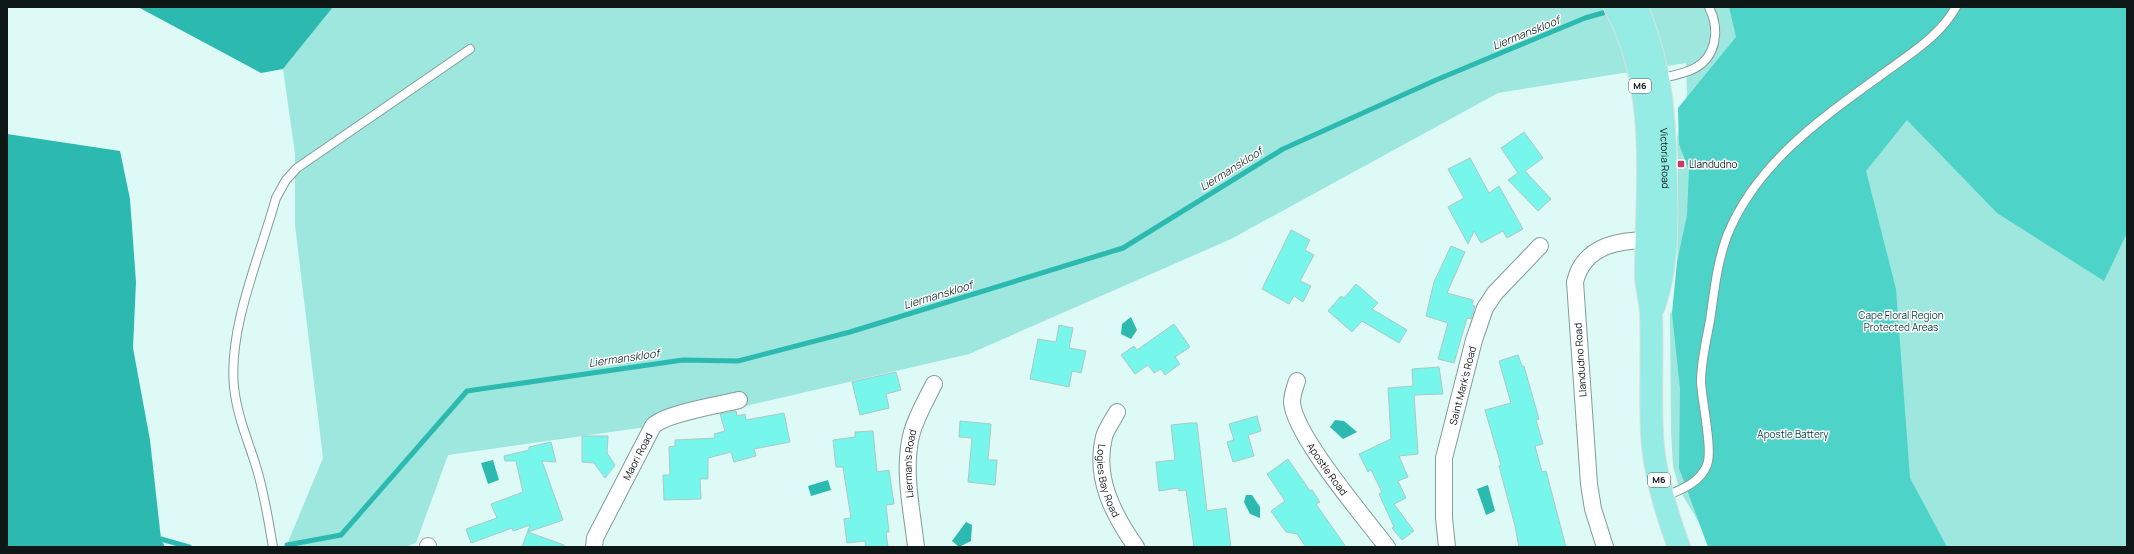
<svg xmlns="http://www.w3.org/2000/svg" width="2134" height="554" font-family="Manrope,sans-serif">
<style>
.green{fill:#9de7df}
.forest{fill:#4ed3c8}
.water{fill:#2cbab0}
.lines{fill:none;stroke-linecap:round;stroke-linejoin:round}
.stream{stroke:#2cbab0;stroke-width:5}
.building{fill:#77f7ec;stroke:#adc8c5}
.lane-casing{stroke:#829d99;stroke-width:10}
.street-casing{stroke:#829d99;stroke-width:18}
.primary-casing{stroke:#dddfde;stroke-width:24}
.lane{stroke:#fff;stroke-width:8}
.street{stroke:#fff;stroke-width:16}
.primary{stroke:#94ece5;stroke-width:22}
.poi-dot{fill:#c93b64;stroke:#fff;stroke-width:1.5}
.labels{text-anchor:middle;stroke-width:3;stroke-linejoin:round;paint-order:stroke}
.shield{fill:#fff;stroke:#565d5c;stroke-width:1}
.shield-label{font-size:9px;font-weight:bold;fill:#0d1716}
.street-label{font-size:10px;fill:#0d1716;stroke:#fff}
.poi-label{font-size:10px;fill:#0d1716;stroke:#fff;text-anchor:start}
.park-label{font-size:10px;fill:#003f3b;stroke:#fff}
.water-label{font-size:11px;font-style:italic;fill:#1e3533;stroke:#fff}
</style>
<rect width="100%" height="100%" fill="#ddfaf6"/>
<path class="green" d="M333,7H2127V547H1714L1680,491L1673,466L1671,431L1670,314L1677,304L1678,166L1677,138L1687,94L1686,63L1498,93L1231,239L969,354L668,424L448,455L416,543L405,547H286L323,458L295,225V154L283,69Z"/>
<path class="forest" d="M1729,7H2127V233L2104,281L1997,213L1907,120L1866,171L1896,289L1910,478L1947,547H1708L1679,468L1680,389L1672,313L1677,262L1687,215L1689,170L1679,144L1678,108L1736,37Z"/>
<g class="water">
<path d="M138,7H333L283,69L261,73Z"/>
<path d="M7,134L120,151L130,199L136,282L133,348L150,440L161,539L165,547H7Z"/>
<path d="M1131,317L1137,330L1131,339L1121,334L1122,324Z"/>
<path d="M1335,420L1344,421L1357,432L1343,439L1330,427Z"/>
<path d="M493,460L499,480L488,484L481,463Z"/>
<path d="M828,480L831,490L811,496L808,486Z"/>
<path d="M1488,485L1495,511L1486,515L1477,489Z"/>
<path d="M1246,495H1252L1260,507V518L1250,514L1244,502Z"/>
<path d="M966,522L972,525L971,541L959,547L952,541Z"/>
</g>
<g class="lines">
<g class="stream">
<path d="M161,539L189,547"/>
<path d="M287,545L341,535L467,391L683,360L738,361L850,332L1123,248L1283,149L1436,80L1585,18L1606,12"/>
</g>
</g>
<g class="building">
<path d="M1524,132L1543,158L1525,171L1551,199L1538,211L1508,180L1518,173L1501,148Z"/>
<path d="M1470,158L1489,193L1499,186L1523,229L1507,238L1503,231L1481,243L1474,231L1468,244L1448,207L1464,198L1448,169Z"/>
<path d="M1291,230L1310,240L1305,250L1314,255L1300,281L1311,286L1303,302L1294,296L1289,304L1262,289Z"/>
<path d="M1451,246L1465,252L1447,293L1473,300L1472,305L1475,306L1471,319L1467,318L1454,363L1438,359L1448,323L1426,316L1434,282Z"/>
<path d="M1356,284L1378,303L1372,309L1407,330L1399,343L1362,321L1352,332L1328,311L1341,296L1344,298Z"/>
<path d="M1174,324L1190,347L1175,357L1180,364L1165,375L1161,369L1154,373L1148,365L1135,374L1121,355L1134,346L1137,350Z"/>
<path d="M1059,325L1073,328L1069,348L1086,351L1081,373L1072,371L1069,387L1030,379L1038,339L1056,342Z"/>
<path d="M1518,355L1522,366H1524L1539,419L1536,420L1543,444L1535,446L1542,472L1546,471L1566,547H1519L1515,526L1499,466L1501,465L1485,410L1511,403L1499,361Z"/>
<path d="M1439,367L1443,394L1414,395L1418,454L1399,456L1408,477L1398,481L1406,498L1394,504L1414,531L1402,540L1392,528L1394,527L1379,494L1382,492L1371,470L1368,472L1359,454L1391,439L1388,388L1413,386L1412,369Z"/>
<path d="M896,372L901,390L886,394L889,408L860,415L852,382Z"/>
<path d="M736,411L737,416L745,414L746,420L784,413L790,442L754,449L756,456L734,462L731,452L708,458V479H700L701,499L664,500L663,475H670L669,447L675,446V440L715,438L714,434L725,431L720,414Z"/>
<path d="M1257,416L1261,431L1248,435L1254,456L1233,462L1227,442L1234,440L1229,424Z"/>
<path d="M960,421L991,424L988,460H997L995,485L968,482L972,438L959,437Z"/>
<path d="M1190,423H1197L1207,511L1226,508L1231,547H1194L1186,490L1179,491L1178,488L1159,491L1156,462L1175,460L1171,425Z"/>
<path d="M873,431L877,472L889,470L894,504L886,505L889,532H886L888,547H866L865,541L847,543L844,519L851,518L843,467H836L833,440L855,437V432Z"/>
<path d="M582,436H608L607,453L615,465L605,478L594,463L582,462Z"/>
<path d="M551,442L556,462L542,461L563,520L528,532L564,545L563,547H522L530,525L513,531L512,528L471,543L466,529L497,518L491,504L523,492L516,461H505L504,456L529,450V447Z"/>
<path d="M1288,459L1310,491L1312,490L1320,502L1316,504L1346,547H1306L1297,534L1286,532L1271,511L1285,501L1267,474Z"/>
</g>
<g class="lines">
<g class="lane-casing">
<g id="lane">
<path d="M1658,79C1683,73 1707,71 1714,43C1717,30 1715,19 1709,7"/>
<path d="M1664,497C1680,490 1700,483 1707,465C1713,450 1702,402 1701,382C1701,362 1706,341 1710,321C1714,293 1717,263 1727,236C1756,163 1822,118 1884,73C1910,54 1940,36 1956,7"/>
<path d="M273,547C268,519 264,490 255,463C247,438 237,415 234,387C228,328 260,256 276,198L286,180L297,168L470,49"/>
</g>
</g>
<g class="street-casing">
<g id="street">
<path id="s1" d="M1297,381C1295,387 1292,395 1292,402C1294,435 1365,518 1387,547"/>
<path id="s2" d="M1117,412C1113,420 1106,429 1104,437C1094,478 1113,514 1136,547"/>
<path d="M428,546V547"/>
<path id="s3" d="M594,547L595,538L653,426C666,413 720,405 739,400"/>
<path id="s4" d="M916,547C912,510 902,469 912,432C917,415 926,400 934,384"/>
<path id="s5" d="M1447,547L1444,518V458L1474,340L1485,308L1495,293L1540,246"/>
<path d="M1605,547L1593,509L1589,484L1575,282C1584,244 1622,239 1656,240"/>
</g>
</g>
<g class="primary-casing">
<g id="primary">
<path d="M1615,7C1660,87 1646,188 1646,275C1646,288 1651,301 1651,314C1653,359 1649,403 1653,447C1657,482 1667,515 1679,547"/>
<path id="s6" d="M1637,7C1663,72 1665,119 1666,189C1667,228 1667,269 1654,306"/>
</g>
</g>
<use href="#lane" class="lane"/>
<use href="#street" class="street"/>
<use href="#primary" class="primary"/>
</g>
<rect class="poi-dot" x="1677" y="160" width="8" height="8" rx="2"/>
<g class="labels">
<g class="shield">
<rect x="1629" y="79" width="22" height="14" rx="3"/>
<rect x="1648" y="473" width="22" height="14" rx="3"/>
</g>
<g class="shield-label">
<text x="1640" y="89">M6</text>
<text x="1659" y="483">M6</text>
</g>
<g class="street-label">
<text dy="4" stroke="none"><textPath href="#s6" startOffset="155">Victoria Road</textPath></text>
<text transform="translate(1580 360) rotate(-94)" y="4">Llandudno Road</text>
<text dy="4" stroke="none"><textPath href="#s5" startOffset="164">Saint Mark's Road</textPath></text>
<text dy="4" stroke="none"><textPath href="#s3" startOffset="101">Maori Road</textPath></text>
<text dy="4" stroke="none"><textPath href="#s4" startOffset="84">Lierman's Road</textPath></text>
<text dy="4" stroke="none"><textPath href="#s1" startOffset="98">Apostle Road</textPath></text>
<text dy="4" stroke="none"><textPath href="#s2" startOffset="73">Logies Bay Road</textPath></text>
</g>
<g class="poi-label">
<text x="1689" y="168">Llandudno</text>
</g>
<g class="park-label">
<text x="1901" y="319">Cape Floral Region<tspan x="1901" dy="12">Protected Areas</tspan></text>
<text x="1793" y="438">Apostle Battery</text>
</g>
<g class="water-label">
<text transform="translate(1526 33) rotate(-22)" y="4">Liermanskloof</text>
<text transform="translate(1231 169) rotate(-32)" y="4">Liermanskloof</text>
<text transform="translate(938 295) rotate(-17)" y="4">Liermanskloof</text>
<text transform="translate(624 358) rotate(-8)" y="4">Liermanskloof</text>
</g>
</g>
<rect width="2134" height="554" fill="none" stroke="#0d1716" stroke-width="16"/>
</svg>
